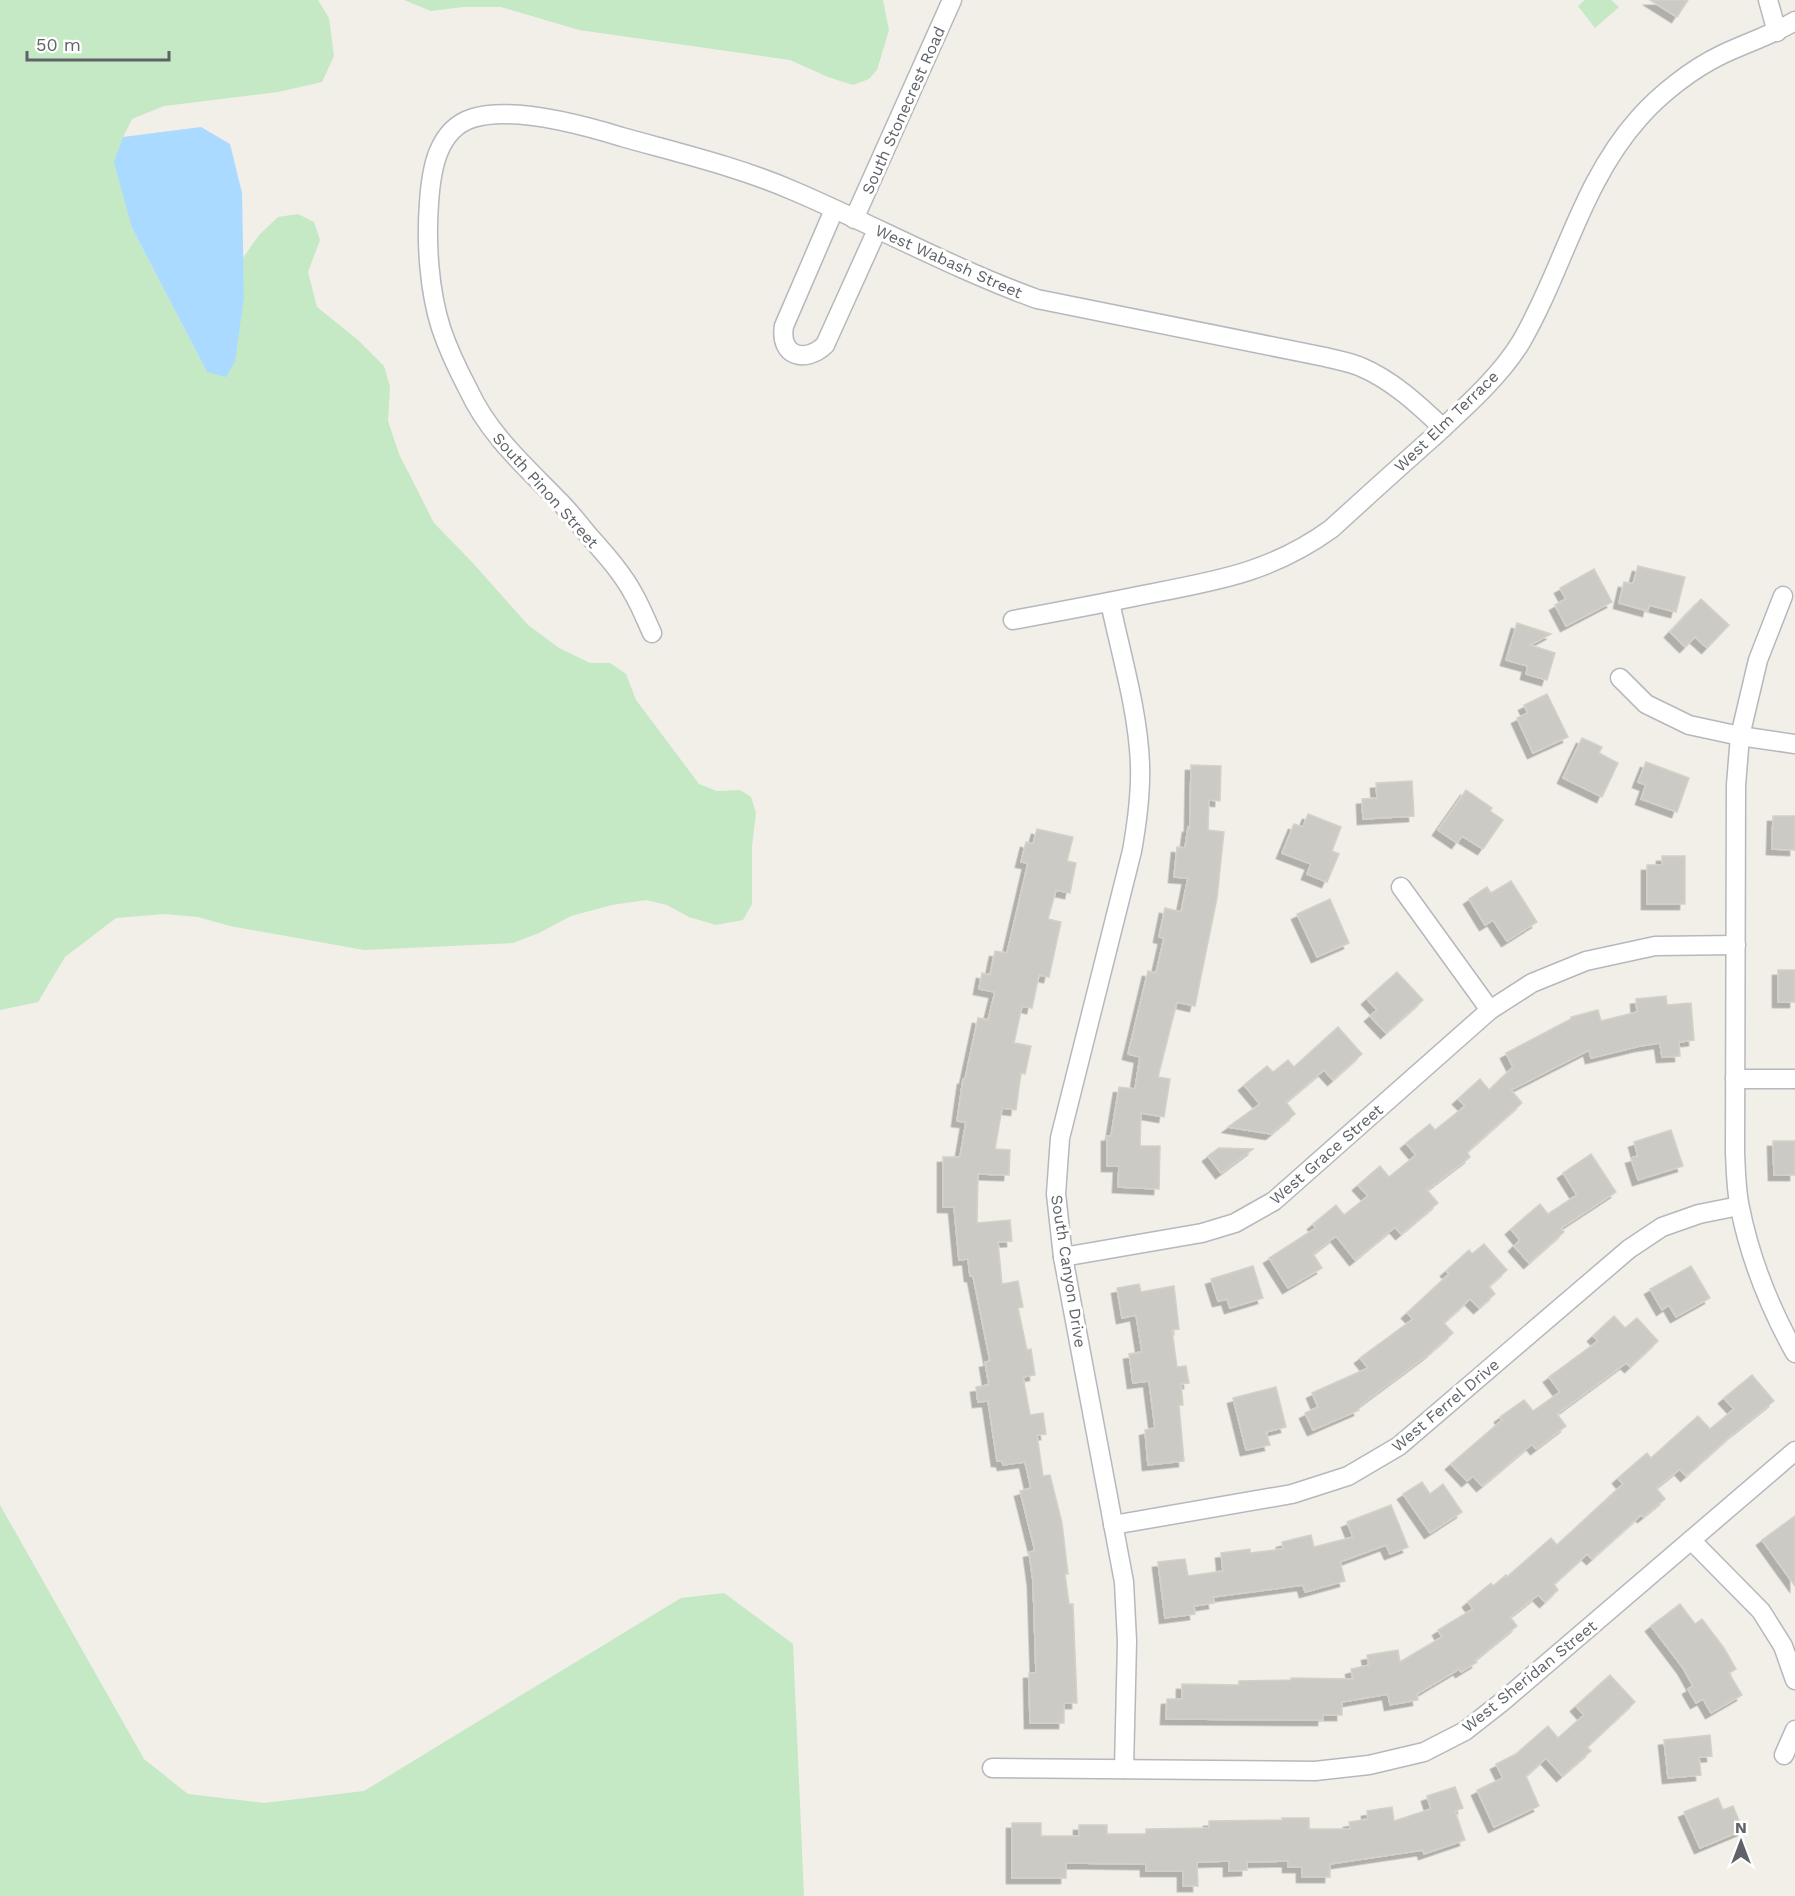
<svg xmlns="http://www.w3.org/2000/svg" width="1795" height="1896" font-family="'Work Sans',sans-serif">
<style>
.green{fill:#c5e8c5}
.water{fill:#aadaff}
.building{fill:#cccac5;stroke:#d6d1c6;stroke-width:1.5;filter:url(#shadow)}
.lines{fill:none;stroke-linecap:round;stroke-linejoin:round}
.minor-casing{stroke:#b5b8bc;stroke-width:21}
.minor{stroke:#fff;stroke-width:18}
.labels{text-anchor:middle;stroke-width:6;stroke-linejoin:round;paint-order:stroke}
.street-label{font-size:16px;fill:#5f6368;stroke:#fff}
</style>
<defs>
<filter id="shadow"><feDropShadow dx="-5.5" dy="5.5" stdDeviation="0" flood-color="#0004"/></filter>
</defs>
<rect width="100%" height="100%" fill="#f1efe8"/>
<g class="green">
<path d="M0,0H318L329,18L334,56L322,82L278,92L164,106L132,119L123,137L132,228L207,372L244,297L243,258L259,235L278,217L298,214L314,222L320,240L308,272L317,307L358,340L384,366L390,387L388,421L399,454L434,523L471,561L528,625L559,648L590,663H610L626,674L636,700L699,784L717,791L740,790L751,797L756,813L752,846V904L743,920L716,925L689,917L667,905L646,900L612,905L571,916L539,933L513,943L364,950L230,926L198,917L164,914L116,918L65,957L38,1002L0,1010Z"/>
<path d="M404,0H883L889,30L877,70L869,79L853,85L828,77L790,60L579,30L501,7H463L431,11Z"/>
<path d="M1585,0H1611L1619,7L1595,28L1578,6Z"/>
<path d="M0,1505L144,1759L188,1794L264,1803L364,1791L681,1598L724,1593L793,1644L804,1896H0Z"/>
</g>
<path class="water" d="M201,127L230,144L242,193L244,297L235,362L226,377L207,372L132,228L114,162L123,137Z"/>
<g class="building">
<path d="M1650,0H1688L1677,17Z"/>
<path d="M1638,566L1685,577L1676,612L1649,605L1648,611L1619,603L1624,582L1633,584Z"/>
<path d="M1594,569L1612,602L1566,626L1555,605L1566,599L1560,588Z"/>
<path d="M1701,599L1729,625L1707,648L1695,637L1685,647L1670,632Z"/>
<path d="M1517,623L1551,634L1530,645L1555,653L1547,680L1526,674L1528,666L1506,660Z"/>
<path d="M1547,694L1568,737L1533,753L1517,718L1528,713L1524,705Z"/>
<path d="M1582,738L1602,747L1599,753L1618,763L1602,797L1563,778Z"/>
<path d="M1646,762L1689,778L1677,812L1641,799L1646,785L1638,782Z"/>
<path d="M1191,765L1221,766L1220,801L1209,800L1208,830L1224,832L1217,898L1195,1006L1177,1002L1158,1077L1170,1079L1164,1117L1141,1113L1140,1146H1160L1159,1189L1118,1187L1119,1166H1107V1136H1111L1119,1087L1135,1089L1140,1057L1128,1054L1148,971L1156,973L1164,938L1159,937L1165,908L1181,912L1188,878L1174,877L1177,847L1185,848L1188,827L1190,828Z"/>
<path d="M1412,781L1414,816L1363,819L1362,799L1377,798L1376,783Z"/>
<path d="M1466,790L1492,808L1490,811L1503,820L1483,849L1462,836L1457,843L1438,830Z"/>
<path d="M1308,814L1341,827L1332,851L1339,854L1327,882L1307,874L1311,864L1282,853L1294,824L1303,827Z"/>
<path d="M1773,816H1795V850L1772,849Z"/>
<path d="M1037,829L1073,837L1067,861L1076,863L1070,893L1056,890L1048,919L1061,922L1049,977L1039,975L1032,1008L1022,1006L1014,1043L1031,1046L1025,1074L1021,1073L1016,1110L1002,1108L995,1149L1010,1150L1009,1175L978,1174L977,1223L1010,1220L1012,1241L998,1242L1002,1284L1018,1281L1023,1307L1018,1308L1027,1350L1031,1349L1035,1375L1023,1377L1030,1415L1043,1413L1046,1434L1037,1435L1043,1476L1050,1475L1062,1523L1068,1574H1065L1069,1604H1073L1077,1703H1064V1723H1030L1029,1673H1036L1033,1581L1029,1552L1035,1551L1020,1491L1031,1488L1025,1462L1003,1465L1002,1461H997L988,1401L978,1402L976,1387L989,1385L985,1362L990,1361L973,1276H970L968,1259L959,1260L954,1207H943V1157H960L966,1122L957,1121L963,1079H965L978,1018L988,1020L995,992L979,989L982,973L990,975L995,951L1007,953L1028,863L1021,862L1026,842L1033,844Z"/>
<path d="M1662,856H1685V904H1647V865H1662Z"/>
<path d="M1511,881L1537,922L1507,941L1493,920L1485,925L1469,899L1487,887L1491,893Z"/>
<path d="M1330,899L1349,943L1317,957L1297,914Z"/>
<rect x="1778" y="970" width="17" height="32"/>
<path d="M1397,972L1423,1000L1386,1033L1370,1016L1377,1010L1367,999Z"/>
<path d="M1666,996L1667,1005L1691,1003L1694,1040L1679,1042L1680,1056L1662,1057L1660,1043L1640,1046L1591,1058L1589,1050L1511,1090L1522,1103L1467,1152L1470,1157L1427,1190L1438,1203L1401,1234L1395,1227L1355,1260L1336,1236L1313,1254L1322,1268L1288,1288L1269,1258L1316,1228L1313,1224L1336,1205L1344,1215L1368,1196L1358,1185L1380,1166L1389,1177L1416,1155L1406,1143L1430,1124L1435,1130L1465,1106L1458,1099L1480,1079L1489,1090L1513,1067L1506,1053L1571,1019V1017L1598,1010L1601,1021L1637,1012L1636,999Z"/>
<path d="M1338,1027L1362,1054L1333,1080L1324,1070L1286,1102L1295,1114L1271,1134L1228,1127L1260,1104L1244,1085L1267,1066L1273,1072L1288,1060L1294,1067Z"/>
<path d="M1671,1130L1683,1166L1638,1180L1631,1158L1638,1156L1634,1142Z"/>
<path d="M1773,1141H1795V1175H1774Z"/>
<path d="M1219,1148L1253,1149L1221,1173L1208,1156Z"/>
<path d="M1591,1154L1616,1192L1561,1228L1564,1232L1529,1263L1514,1246L1520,1240L1511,1229L1540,1204L1548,1214L1577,1195L1563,1173Z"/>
<path d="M1484,1244L1507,1270L1489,1286L1495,1294L1479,1308L1470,1299L1444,1323L1453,1333L1429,1354L1358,1407L1359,1410L1313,1430L1305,1413L1318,1407L1312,1393L1368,1368L1360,1358L1413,1319L1407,1313L1449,1274L1446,1271L1469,1250L1472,1254Z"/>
<path d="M1253,1266L1263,1298L1230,1308L1227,1299L1218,1301L1211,1279Z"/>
<path d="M1691,1266L1710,1298L1676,1317L1669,1305L1662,1310L1650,1289Z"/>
<path d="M1139,1284L1141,1292L1174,1286L1179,1329L1172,1330L1177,1367L1186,1366L1189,1383L1181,1384L1183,1405H1179L1184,1461L1148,1465L1145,1430L1155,1428L1149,1381L1133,1383L1129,1354L1142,1352L1136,1315L1122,1318L1117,1288Z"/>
<path d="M1614,1316L1625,1328L1637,1318L1658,1341L1630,1367L1626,1363L1557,1414L1566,1426L1536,1449L1532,1444L1482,1486L1473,1476L1467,1481L1451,1464L1502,1420L1500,1417L1524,1400L1533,1411L1560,1392L1549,1377L1598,1341L1593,1336Z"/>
<path d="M1752,1375L1774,1401L1734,1433L1686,1476L1680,1469L1656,1488L1665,1499L1643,1517L1641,1515L1592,1559L1587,1554L1554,1584L1558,1590L1545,1602L1538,1595L1510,1617L1517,1626L1475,1660L1477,1662L1461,1672L1459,1669L1417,1694L1418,1700L1390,1705L1388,1694L1342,1702V1715H1323V1720L1166,1719L1167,1699H1182V1684L1239,1685V1681L1291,1680V1678L1353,1679L1351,1669L1369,1665L1367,1655L1398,1650L1400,1662L1442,1637L1438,1630L1473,1609L1468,1602L1491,1583L1493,1586L1506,1575L1507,1577L1551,1538L1557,1545L1623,1484L1618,1478L1647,1453L1651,1458L1698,1416L1710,1429L1734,1409L1724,1398Z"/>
<path d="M1276,1387L1286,1427L1266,1432L1270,1445L1246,1450L1233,1398Z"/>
<path d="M1422,1482L1430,1494L1443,1484L1462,1512L1430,1533L1403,1494Z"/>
<path d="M1391,1505L1408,1547L1390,1554L1386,1545L1340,1562L1345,1581L1305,1592L1303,1585L1213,1597L1214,1603L1194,1606L1195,1614L1165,1618L1158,1562L1185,1559L1188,1576L1223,1571L1221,1553L1250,1549V1553L1283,1549L1282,1542L1311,1535L1314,1547L1353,1537L1347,1522Z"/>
<path d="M1795,1516V1586L1762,1540Z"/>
<path d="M1680,1604L1695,1624L1702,1619L1724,1648L1736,1669L1729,1673L1742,1695L1711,1713L1703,1699L1696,1703L1688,1689L1693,1686L1683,1668L1651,1626Z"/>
<path d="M1610,1675L1635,1702L1587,1747L1591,1751L1562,1776L1546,1758L1526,1776L1539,1806L1494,1827L1477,1790L1503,1778L1496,1764L1516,1754L1548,1726L1558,1738L1584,1715L1576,1706Z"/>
<path d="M1710,1735L1712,1756L1699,1757L1701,1775L1668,1778L1664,1740Z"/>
<path d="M1455,1787L1463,1808L1455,1811L1465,1840L1424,1854L1423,1850L1330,1864V1877H1302V1867H1288V1861L1247,1862V1870L1229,1871V1861L1197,1862L1198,1886H1183V1871H1146V1864L1066,1863V1878H1012V1823H1041V1836H1079V1825H1107V1834H1146V1829L1209,1828V1821L1282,1820V1818H1309V1829H1351L1349,1822L1368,1819L1367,1811L1392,1807L1394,1821L1431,1809L1427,1796Z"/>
<path d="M1718,1798L1723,1810L1733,1806L1743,1830L1700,1848L1684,1812Z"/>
</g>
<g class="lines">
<g class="minor-casing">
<g id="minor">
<path d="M1768,0L1777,32"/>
<path d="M834,210L784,326C779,356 805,364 825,345L877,230"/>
<path d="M854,219L952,0"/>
<path d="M1783,596L1758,660L1740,736L1736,785L1735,1153C1736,1171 1736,1190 1740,1208C1750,1258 1770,1308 1795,1353"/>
<path d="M1110,602C1121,655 1138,710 1140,764C1141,794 1137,823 1132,851L1060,1138L1056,1194L1063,1257L1124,1582L1127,1641L1124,1769"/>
<path d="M1013,620C1056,612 1100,604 1143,595C1215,581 1270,573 1331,529C1364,499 1398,468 1432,438C1462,410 1500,377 1521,342C1564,268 1581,183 1639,118C1660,94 1692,69 1721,55C1746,43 1772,35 1795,21"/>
<path d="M652,633C646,620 641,607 634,595C623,574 606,555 590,537C580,525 570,512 559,501C525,466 489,435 468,389C458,370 448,349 441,328C429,290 426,243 429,203C431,171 437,129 473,118C513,106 583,125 622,137C679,153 739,167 794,191C876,226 954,269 1037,299L1325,357C1337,360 1350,362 1361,367C1392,380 1419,405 1443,428"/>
<path d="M1620,678L1646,704L1689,725L1740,736L1795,744"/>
<path d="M1401,887L1490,1010"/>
<path d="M1735,1079H1795"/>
<path d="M1063,1257L1202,1233L1235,1223L1274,1201L1490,1010L1532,983L1586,961L1655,946L1736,945"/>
<path d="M1113,1525L1292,1494L1348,1476L1399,1446L1629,1249L1662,1227L1699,1214L1739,1206"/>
<path d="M1691,1540L1761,1611L1783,1646L1795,1680"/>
<path d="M1784,1755L1795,1730"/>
<path d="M992,1768L1315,1771L1369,1765L1424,1752L1465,1731L1502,1702L1795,1451"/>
</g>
</g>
<use href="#minor" class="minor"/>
</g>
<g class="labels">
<g class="street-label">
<text transform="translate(903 110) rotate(-66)" y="6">South Stonecrest Road</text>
<text transform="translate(949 261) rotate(24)" y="6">West Wabash Street</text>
<text transform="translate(1446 421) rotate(-44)" y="6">West Elm Terrace</text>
<text transform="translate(546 490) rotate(48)" y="6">South Pinon Street</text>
<text transform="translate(1326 1154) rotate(-41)" y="6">West Grace Street</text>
<text transform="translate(1069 1271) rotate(81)" y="6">South Canyon Drive</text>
<text transform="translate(1445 1405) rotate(-40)" y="6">West Ferrel Drive</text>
<text transform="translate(1529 1676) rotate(-39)" y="6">West Sheridan Street</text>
</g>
</g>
<g transform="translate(1741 1842)" stroke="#ffffff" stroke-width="4.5" paint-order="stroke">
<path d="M0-4.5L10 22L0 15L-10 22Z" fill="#5f6368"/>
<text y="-9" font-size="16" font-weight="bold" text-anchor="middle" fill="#5f6368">N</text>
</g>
<path d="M27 51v9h142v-9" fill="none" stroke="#5f6368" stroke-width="3"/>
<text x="36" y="51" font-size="18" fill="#5f6368" stroke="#ffffff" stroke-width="4.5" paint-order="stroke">50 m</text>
</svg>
